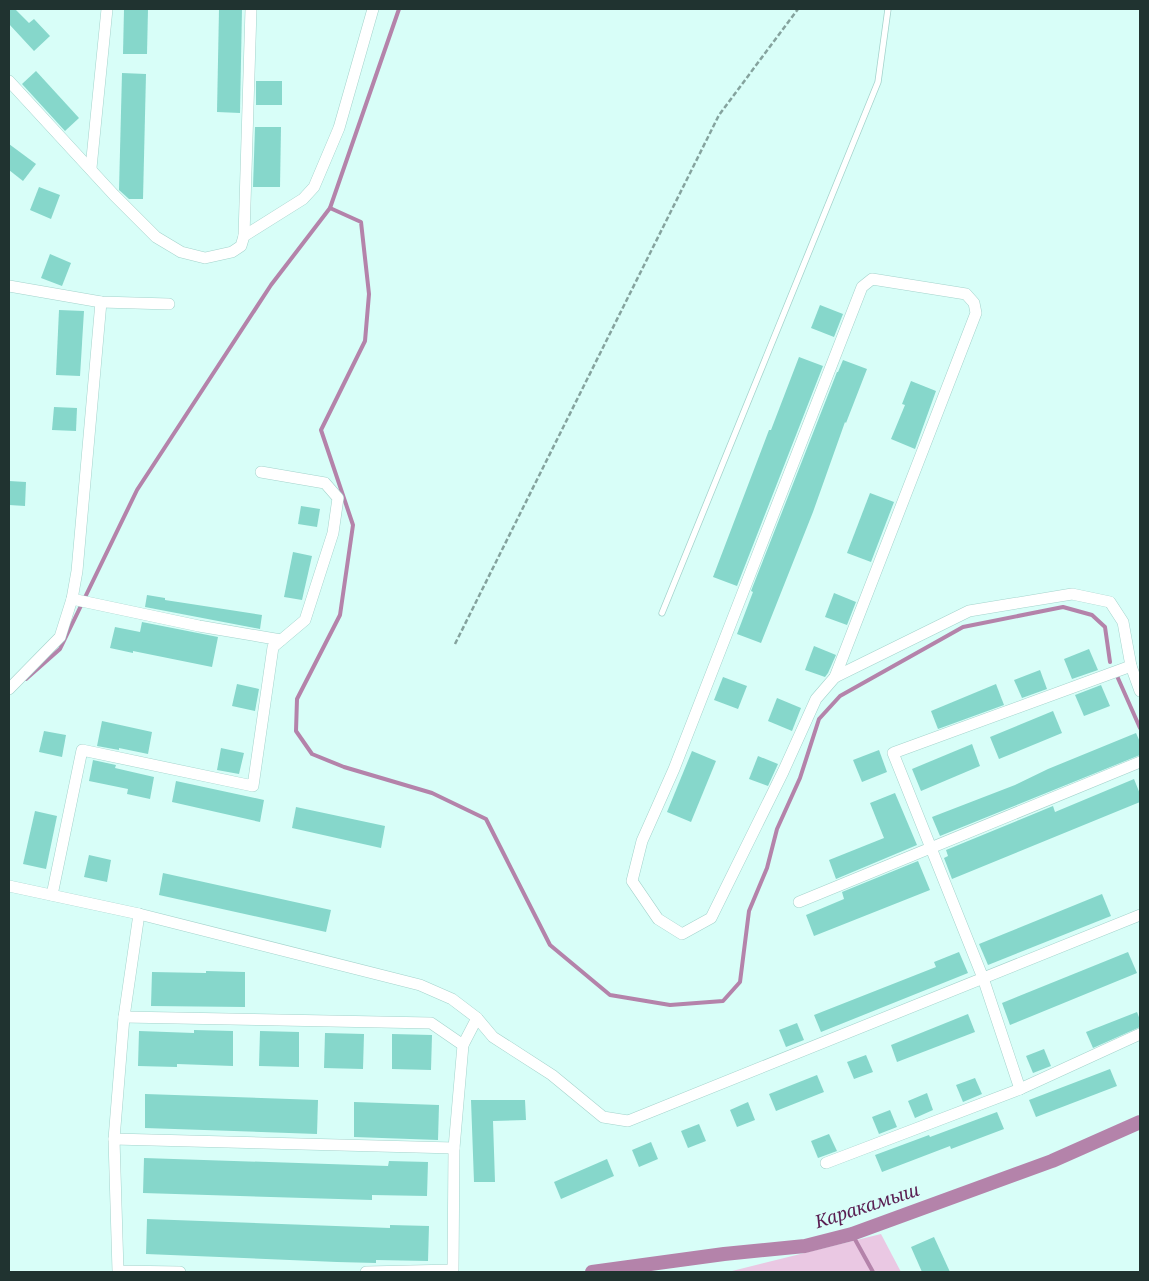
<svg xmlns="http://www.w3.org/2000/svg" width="1149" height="1281" font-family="'Noto Serif',serif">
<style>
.green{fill:#eac8e3}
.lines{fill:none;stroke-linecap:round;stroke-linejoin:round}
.stream{stroke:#b483aa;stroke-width:4}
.canal{stroke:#b483aa;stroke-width:14}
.building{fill:#86d7cb}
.service-casing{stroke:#a4d3cc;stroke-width:7}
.minor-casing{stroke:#a4d3cc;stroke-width:12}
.path{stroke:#85a39e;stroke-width:2.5;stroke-dasharray:5 2.5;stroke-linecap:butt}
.service{stroke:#fff;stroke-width:5.5}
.minor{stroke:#fff;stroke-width:11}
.labels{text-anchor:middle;stroke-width:4;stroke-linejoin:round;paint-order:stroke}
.water-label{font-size:18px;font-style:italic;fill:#591d51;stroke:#d8fef8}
</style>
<rect width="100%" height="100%" fill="#d8fef8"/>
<path class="green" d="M881,1234L901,1272H728Z"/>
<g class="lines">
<g class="stream">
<path d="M330,208L361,222L369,294L365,341L321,430L353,525L340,615L297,699L296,731L312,754L344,767L432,793L486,819L550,945L610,995L670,1005L723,1001L740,982L749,911L767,868L777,829L800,778L819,719L840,696L963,627L1063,607L1092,615L1105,627L1110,662"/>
<path d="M1117,676L1140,728"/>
<path d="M26,679L60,649L137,490L271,285L330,208L399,9"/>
<path d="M852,1234L873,1272"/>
</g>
<path class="canal" d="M592,1272L724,1254L805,1246L852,1234L1052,1161L1140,1122"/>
</g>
<g class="building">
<path d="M9,9H15L29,23L34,19L50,36L34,51L9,24Z"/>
<path d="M124,9H148L147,54H123Z"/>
<path d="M219,9H242L240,113L217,112Z"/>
<path d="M36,71L79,118L65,131L22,84Z"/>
<path d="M122,73L146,74L143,199H129L119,190Z"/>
<rect x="256" y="81" width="26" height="24"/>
<path d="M255,127H281L280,187H253Z"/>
<path d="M9,144L36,164L23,181L9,170Z"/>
<path d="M39,187L60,195L51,219L30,210Z"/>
<path d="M50,254L71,263L62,286L41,278Z"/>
<path d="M820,305L843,314L834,337L811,328Z"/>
<path d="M59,310L84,311L80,376L56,375Z"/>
<path d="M799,357L823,366L737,586L713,577L769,430H771Z"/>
<path d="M843,360L867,369L846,423L845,422L813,512L761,643L737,634L753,592L751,591L837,372H838Z"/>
<path d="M911,381L936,391L915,449L891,439L905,405L902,404Z"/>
<path d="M54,407L77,408L76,431L52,430Z"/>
<path d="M9,481L26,482L25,506L9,505Z"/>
<path d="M870,493L894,502L871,562L847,553Z"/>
<path d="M301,506L320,509L317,527L298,524Z"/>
<path d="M293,552L312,556L302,600L284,597Z"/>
<path d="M834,593L856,602L847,625L825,617Z"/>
<path d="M147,595L165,598V600L262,615L260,629L145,607Z"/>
<path d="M142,622L218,637L212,667L133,651V653L110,648L115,627L140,632Z"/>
<path d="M814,646L836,655L828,673L825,677L805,670Z"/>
<path d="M1089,649L1098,670L1072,679L1064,659Z"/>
<path d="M1040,670L1047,689L1022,698L1014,680Z"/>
<path d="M723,677L747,686L738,709L714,700Z"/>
<path d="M237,684L259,689L255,711L232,706Z"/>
<path d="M996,684L1004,705L938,729L931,711Z"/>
<path d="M1101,685L1110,706L1084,716L1075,695Z"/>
<path d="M777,698L801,708L792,731L768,721Z"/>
<path d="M1053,711L1062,733L999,759L990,737Z"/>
<path d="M102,721L152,732L148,754L119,748V750L97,746Z"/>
<path d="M44,731L66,735L62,757L39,752Z"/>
<path d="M1136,733L1140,742V755L940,836L932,817L1015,785L1048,769Z"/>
<path d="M972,744L980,766L921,791L912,769Z"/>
<path d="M221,748L244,753L239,774L217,770Z"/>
<path d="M879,750L887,772L862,782L853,760Z"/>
<path d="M692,751L716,761L691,822L667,812Z"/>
<path d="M758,756L778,764L768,786L749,779Z"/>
<path d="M93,760L116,765L115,768L154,777L150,799L127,794L128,789L89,781Z"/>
<path d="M1134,779L1140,794V802L952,879L944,858L948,856L946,850L1053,806L1055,812Z"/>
<path d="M176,781L264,800L260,822L172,802Z"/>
<path d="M895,793L917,845L836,879L829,860L884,838L870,803Z"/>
<path d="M296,807L385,826L381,848L292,828Z"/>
<path d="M35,811L57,816L46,869L23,864Z"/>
<path d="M89,855L111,860L107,882L84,877Z"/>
<path d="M918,861L930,890L814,936L806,915L844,899L842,892Z"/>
<path d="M163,873L331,910L326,932L159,895Z"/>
<path d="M1102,894L1111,916L988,965L979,944Z"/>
<path d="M959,952L968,973L821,1032L814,1015L936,967L934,962Z"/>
<path d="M1128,952L1137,973L1010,1025L1002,1003Z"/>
<path d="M206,971L245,972V1007L151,1006L152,972L206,973Z"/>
<path d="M1137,1012L1140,1020V1027L1093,1048L1086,1032Z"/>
<path d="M968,1014L975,1032L897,1062L891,1045Z"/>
<path d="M797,1023L804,1040L786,1047L779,1030Z"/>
<path d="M194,1030L233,1031V1066L177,1064V1067L138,1066L139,1031L194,1033Z"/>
<path d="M260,1031L299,1032V1067L259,1066Z"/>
<path d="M325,1033L364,1034L363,1069L324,1068Z"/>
<path d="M392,1034L432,1035L431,1070L392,1069Z"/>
<path d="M1044,1049L1051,1066L1033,1073L1026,1056Z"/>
<path d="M866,1055L873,1072L854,1079L847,1062Z"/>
<path d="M1110,1069L1117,1086L1036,1117L1029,1100Z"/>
<path d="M817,1075L824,1092L776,1111L769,1094Z"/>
<path d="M975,1078L982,1094L963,1102L956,1085Z"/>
<path d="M927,1093L933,1110L915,1118L908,1101Z"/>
<path d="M145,1094L318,1100L317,1134L145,1128Z"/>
<path d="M471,1100H525L526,1120L493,1121L495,1182H474Z"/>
<path d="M354,1102L439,1105L438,1140L354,1137Z"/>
<path d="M748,1102L755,1120L737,1127L730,1110Z"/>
<path d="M890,1110L897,1127L879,1134L872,1117Z"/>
<path d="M997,1112L1004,1129L951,1149L950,1146L882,1172L875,1155L929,1135L930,1137Z"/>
<path d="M699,1124L706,1141L688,1148L681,1131Z"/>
<path d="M829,1134L837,1151L818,1158L811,1141Z"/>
<path d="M651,1142L658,1159L639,1167L632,1150Z"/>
<path d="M144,1158L388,1166L389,1161L428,1162L427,1196L372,1195V1200L143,1193Z"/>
<path d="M607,1159L614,1176L561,1199L554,1182Z"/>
<path d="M147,1219L390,1228V1225L429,1226L428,1261L376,1260V1263L337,1262L146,1254Z"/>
<path d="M934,1237L950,1272H922L911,1247Z"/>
</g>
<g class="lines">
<g class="service-casing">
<path id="service" d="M662,613L878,82L888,9"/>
</g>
<g class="minor-casing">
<g id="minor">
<path d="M9,81L114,195L156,237L181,252L205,258L232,252L241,246L244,236L303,199L314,187L339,128L373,9"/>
<path d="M91,168L107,9"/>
<path d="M244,236L251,9"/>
<path d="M872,279L966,294L974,303L976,313L835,677L816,699L783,772L711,918L682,934L658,919L632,881L642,841L674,769L862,287Z"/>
<path d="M9,286L101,302L169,304"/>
<path d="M72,599L199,626L281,640"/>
<path d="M835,677L969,611L1072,594L1110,602L1123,622L1131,666L1140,691"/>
<path d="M9,689L60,637L72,599L77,571L101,302"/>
<path d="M9,886L139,914L420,985L452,999L477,1018L493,1037L552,1075L603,1117L628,1121L1140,915"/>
<path d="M52,895L82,750L253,786L273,647L305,620L333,533L338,498L325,483L261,472"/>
<path d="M799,902L1140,762"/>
<path d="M139,914L124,1017L114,1139L118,1271L180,1272"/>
<path d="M124,1017L431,1023L463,1045"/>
<path d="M1020,1089L983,978L893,753L1131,666"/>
<path d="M114,1139L454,1148"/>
<path d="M826,1163L1020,1089L1140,1034"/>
<path d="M366,1272L453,1270L454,1148L463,1045L477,1018"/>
</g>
</g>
<path class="path" d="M455,644L719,115L798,9"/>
<use href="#service" class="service"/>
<use href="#minor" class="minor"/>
</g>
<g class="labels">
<g class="water-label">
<text transform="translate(867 1206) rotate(-18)" y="6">Каракамыш</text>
</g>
</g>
<rect width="1149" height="1281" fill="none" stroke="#203330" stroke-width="20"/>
</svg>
